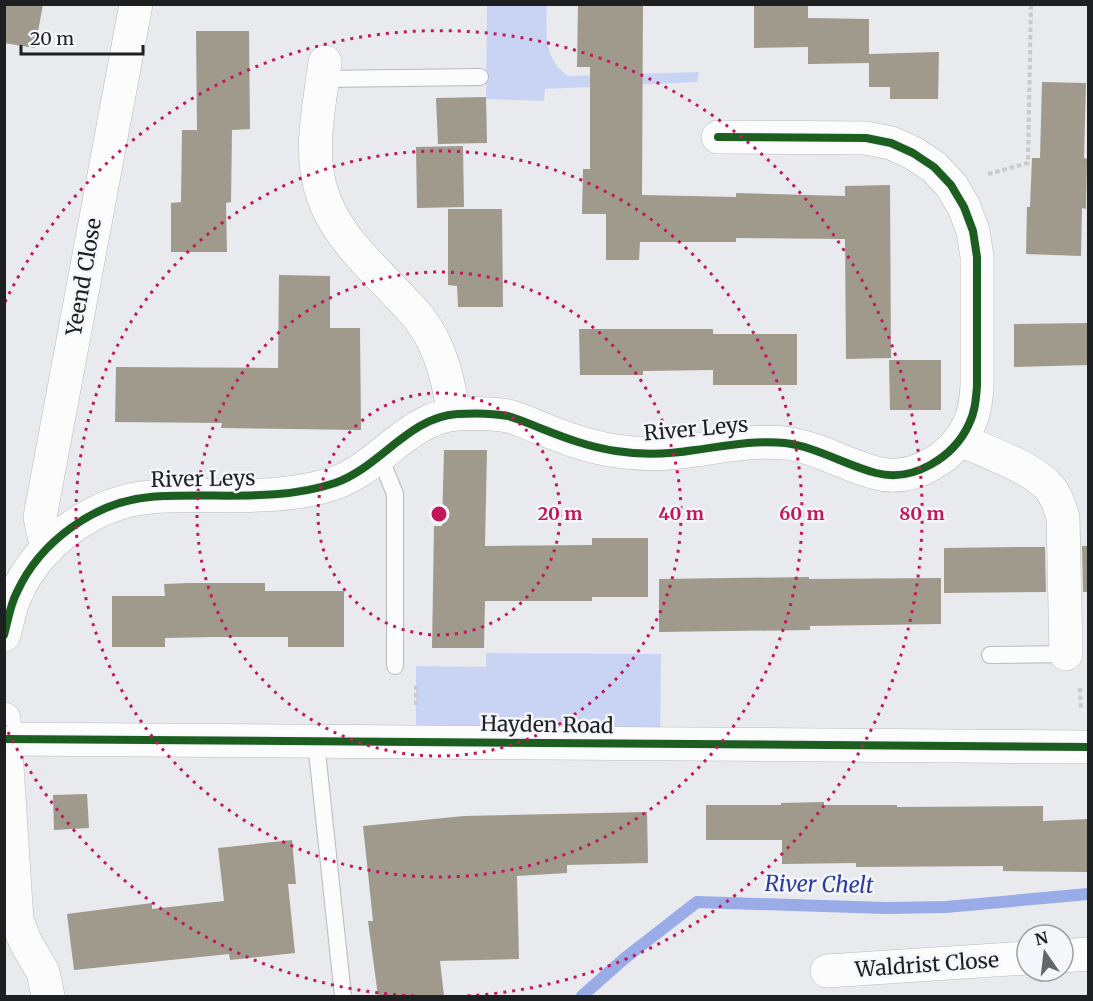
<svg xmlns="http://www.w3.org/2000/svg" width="1093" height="1001" font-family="Merriweather,serif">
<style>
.green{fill:#c9d4f4}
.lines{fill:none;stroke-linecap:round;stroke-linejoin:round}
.stream{stroke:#9aace7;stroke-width:12}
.building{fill:#a09a8c}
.service-casing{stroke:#b8babc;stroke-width:18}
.minor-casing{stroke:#b8babc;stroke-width:34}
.path{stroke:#cacacb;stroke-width:4;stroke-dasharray:4.5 3;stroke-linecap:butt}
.service{stroke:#fcfcfc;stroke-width:16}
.minor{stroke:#fcfcfc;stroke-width:33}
.cycleway-casing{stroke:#f4f6fb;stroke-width:11}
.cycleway{stroke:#1b5e20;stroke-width:8}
.ring{fill:none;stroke:#c2185b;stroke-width:3;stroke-dasharray:3 6}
.labels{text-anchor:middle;stroke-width:5;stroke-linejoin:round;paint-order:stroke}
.street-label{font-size:21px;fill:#1e1f20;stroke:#f4f6fb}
.water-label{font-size:22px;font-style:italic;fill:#2b3b9b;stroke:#f4f6fb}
.centre{fill:#c2185b;stroke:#f4f6fb;stroke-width:3}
.ring-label{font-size:18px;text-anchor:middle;font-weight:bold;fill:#c2185b;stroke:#f4f6fb;stroke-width:5;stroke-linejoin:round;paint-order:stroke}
</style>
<rect width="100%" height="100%" fill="#e8eaed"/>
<g class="green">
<path d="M487,5H547C546,33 543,58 568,76L699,72L697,82L545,89L544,101L486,99Z"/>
<path d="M486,653L661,654L660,745L416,742V666L486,667Z"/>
</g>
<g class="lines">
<path class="stream" d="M582,996L625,958L697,902L885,908L946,907L1088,894"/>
</g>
<g class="building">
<path d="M4,4H43L35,48L4,43Z"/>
<path d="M578,4H643L642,195L736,197V193L845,196V186L890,185L891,358L846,359L845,239L736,238V242H640L639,260H606V214H582L583,169H590V67H577Z"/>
<path d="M754,4H808V18L869,19V63L808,64V47L754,48Z"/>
<path d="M196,31H249L250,129L232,130L231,202L226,203L227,252H171V203L181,202L182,130H197Z"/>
<path d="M939,52L938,99H890V87H869V54Z"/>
<path d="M1042,82L1086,83L1084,158L1087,159L1086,209L1082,208L1081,256L1026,254L1027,207H1030L1032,158H1040Z"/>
<path d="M486,97L487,143L438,144L436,98Z"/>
<path d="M463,146L464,207L417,208L416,147Z"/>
<path d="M448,209H502L503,307H458L457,286L448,285Z"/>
<path d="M279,275L330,276V328H360L361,430L221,428L222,423L115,422L116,367L278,368Z"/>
<path d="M1089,323V365L1014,367V324Z"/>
<path d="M579,329H713V334H797V385H713V370L643,371V375H580Z"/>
<path d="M889,360H941V410H890Z"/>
<path d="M444,450H487L485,546L592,545V538H648V597H592V601H485L484,648H432L434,526H442Z"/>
<path d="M1082,546H1089V592H1083Z"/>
<path d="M1021,547H1045L1046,592L944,593V548Z"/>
<path d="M809,577V579L941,578V624L810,626V630L659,632V579Z"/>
<path d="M189,583H265V591H344V647H288V637H214L165,638V647H112V596H165L164,584Z"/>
<path d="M87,794L89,828L54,830L53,795Z"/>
<path d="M824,802V805H897V807L1043,806V821L1089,819V872L1003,871V866L856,867V863L782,864V840H706V805H781V803Z"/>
<path d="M647,812L648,863L567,865V873L517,876L519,959L440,961L444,996H378L368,921H373L363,826L464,816Z"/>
<path d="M292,840L296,884H288L295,953L230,960L229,954L74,970L67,914L152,903V909L224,901L218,848Z"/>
</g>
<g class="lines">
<g class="service-casing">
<g id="service">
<path d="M323,79L480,77"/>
<path d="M380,457L395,494V666"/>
<path d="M990,655L1066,654"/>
<path d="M316,742L343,996"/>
</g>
</g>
<g class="minor-casing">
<g id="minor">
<path d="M325,62C320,104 308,150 322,193C335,235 370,265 400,297C407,305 415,312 421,321C442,349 448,381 454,414"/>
<path d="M960,440C983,450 1029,467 1045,483C1055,492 1059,504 1063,517L1066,654"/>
<path d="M47,549L40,517L136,4"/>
<path d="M4,635C8,621 10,605 17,592C40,542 94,502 150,497C212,492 275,503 335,483C379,468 409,417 457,414C473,413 492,413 508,416C519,419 530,424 540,428C565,438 589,447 616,451C641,455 670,454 695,450C725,446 754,440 785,443C817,447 845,465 876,473C913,483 954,457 969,424C975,412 976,399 977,386V257L973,231L964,207L951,185L934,167L913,153L891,143L866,138L718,137"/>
<path d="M4,719L17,921L26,943L43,972L48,996"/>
<path d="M4,739L1088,747"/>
<path d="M1063,956L1088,954"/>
<path d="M827,971L1027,958"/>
</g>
</g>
<g class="path">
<path d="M988,174L1028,163L1031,4"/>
<path d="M1080,688L1081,710"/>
<path d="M416,705V685"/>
</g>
<use href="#service" class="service"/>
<use href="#minor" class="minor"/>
<g class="cycleway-casing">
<g id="cycleway">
<path d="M4,635C8,621 10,605 17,592C40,542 94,502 150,497C212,492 275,503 335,483C379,468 409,417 457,414C473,413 492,413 508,416C519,419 530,424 540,428C565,438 589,447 616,451C641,455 670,454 695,450C725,446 754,440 785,443C817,447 845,465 876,473C913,483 954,457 969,424C975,412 976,399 977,386V257L973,231L964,207L951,185L934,167L913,153L891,143L866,138L718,137"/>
<path d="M4,739L1088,747"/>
</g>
</g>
<use href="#cycleway" class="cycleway"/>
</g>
<g class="ring">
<circle cx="439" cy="514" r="121"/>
<circle cx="439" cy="514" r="242"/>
<circle cx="439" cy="514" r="363"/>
<path d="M414 996A483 483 0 0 1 5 726M5 302A483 483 0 1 1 464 996"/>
</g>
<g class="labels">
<g class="street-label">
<text transform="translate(84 277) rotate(-80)" y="7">Yeend Close</text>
<text transform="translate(696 429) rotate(-5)" y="7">River Leys</text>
<text transform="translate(203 479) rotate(-1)" y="7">River Leys</text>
<text transform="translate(547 725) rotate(1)" y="7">Hayden Road</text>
<text transform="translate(927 965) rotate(-4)" y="7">Waldrist Close</text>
</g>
<g class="water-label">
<text transform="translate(819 884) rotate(1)" y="8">River Chelt</text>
</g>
</g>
<circle cx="439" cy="514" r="9" class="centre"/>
<g class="ring-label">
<text x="560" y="520">20 m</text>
<text x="681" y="520">40 m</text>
<text x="802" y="520">60 m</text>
<text x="922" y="520">80 m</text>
</g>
<rect width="1093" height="1001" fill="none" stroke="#1e1f20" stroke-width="12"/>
<g transform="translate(1045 953) rotate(346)"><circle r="28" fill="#f4f6fb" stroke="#9ea0a3" stroke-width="1.5"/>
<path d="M0-4.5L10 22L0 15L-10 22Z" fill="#656668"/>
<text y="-9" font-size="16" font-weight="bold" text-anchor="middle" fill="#1e1f20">N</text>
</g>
<path d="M21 45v9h122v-9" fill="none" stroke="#1e1f20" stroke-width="3"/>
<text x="30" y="45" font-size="18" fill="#1e1f20" stroke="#f4f6fb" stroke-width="4.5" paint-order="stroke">20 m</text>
</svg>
